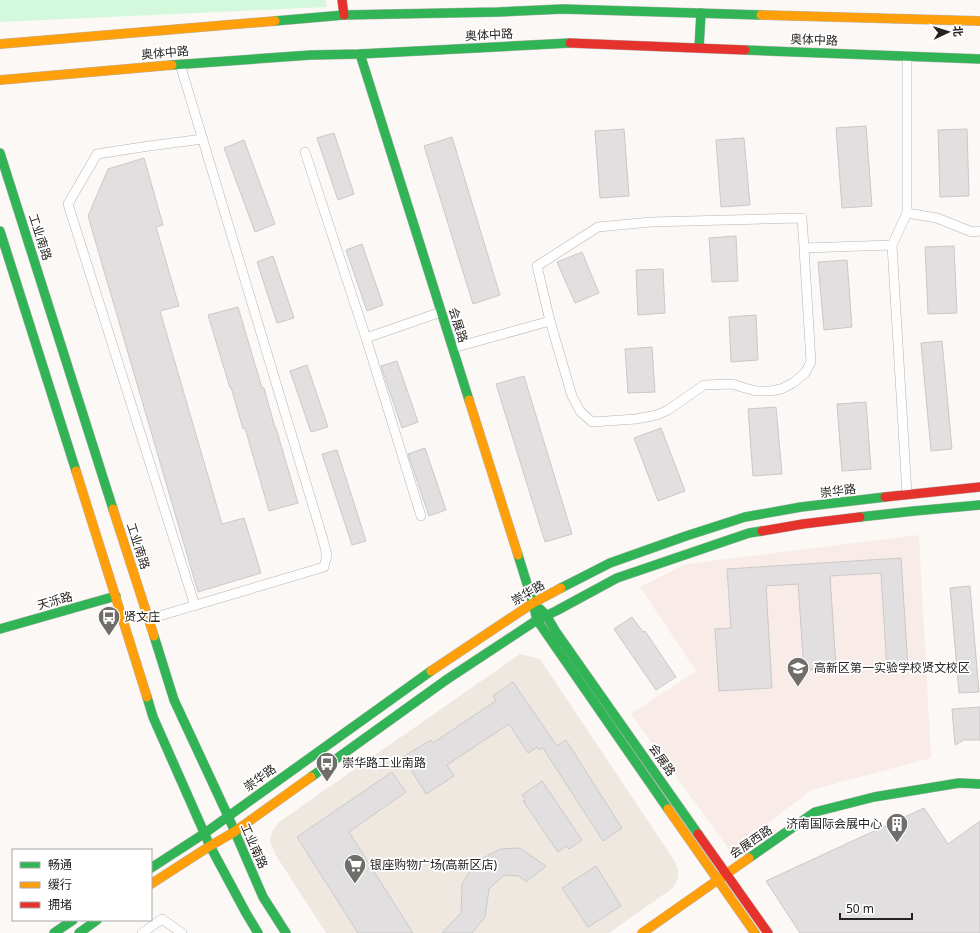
<svg xmlns="http://www.w3.org/2000/svg" width="980" height="933" font-family="'Noto Sans','Noto Sans SC',sans-serif">
<style>
.built{fill:#efe8e1}
.education{fill:#f9ece8}
.green{fill:#d4f8db}
.building{fill:#e1dfdf;stroke:#cbc9c8}
.lines{fill:none;stroke-linecap:round;stroke-linejoin:round}
.street-casing{stroke:#b6b4b2;stroke-width:10}
.fast-casing{stroke:#b6b4b2;stroke-width:10}
.slow-casing{stroke:#b6b4b2;stroke-width:10}
.jam-casing{stroke:#b6b4b2;stroke-width:10}
.street{stroke:#fefefe;stroke-width:9}
.fast{stroke:#30b455;stroke-width:9}
.slow{stroke:#ff9f0a;stroke-width:9}
.jam{stroke:#e5322d;stroke-width:9}
.labels{text-anchor:middle;stroke-width:3.5;stroke-linejoin:round;paint-order:stroke}
.street-label{font-size:12px;fill:#252321;stroke:#fff}
.poi-label{font-size:12px;fill:#252321;stroke:#fff;text-anchor:start}
</style>
<rect width="100%" height="100%" fill="#fbf8f5"/>
<path class="built" d="M520,654L540,659L674,860L678,869V878L673,888L609,933H326L275,854L270,841L272,831L279,822Z"/>
<path class="education" d="M919,535L931,758L811,790L731,852L631,714L696,671L640,587L686,564Z"/>
<path class="green" d="M0,0H325L327,7L0,22Z"/>
<g class="building">
<path d="M866,126L872,206L842,208L836,128Z"/>
<path d="M624,129L629,196L600,198L595,131Z"/>
<path d="M967,129L969,196L940,197L938,130Z"/>
<path d="M334,133L354,194L338,200L317,138Z"/>
<path d="M452,137L500,295L473,304L424,146Z"/>
<path d="M744,138L750,205L721,207L716,140Z"/>
<path d="M244,140L275,224L255,232L224,148Z"/>
<path d="M144,158L163,225L156,227L179,306L160,311L222,524L244,518L261,573L198,592L88,216L108,169Z"/>
<path d="M736,236L738,281L712,282L709,238Z"/>
<path d="M362,244L383,305L367,311L346,250Z"/>
<path d="M954,246L957,313L928,314L925,247Z"/>
<path d="M582,252L599,293L575,303L557,262Z"/>
<path d="M273,256L294,318L277,323L257,262Z"/>
<path d="M847,260L852,327L824,330L818,262Z"/>
<path d="M663,269L665,313L638,315L636,270Z"/>
<path d="M238,307L262,388H264L275,428H276L298,503L269,511L245,428L243,429L231,387L230,388L208,315Z"/>
<path d="M756,315L758,360L731,362L729,317Z"/>
<path d="M942,341L952,449L931,451L921,343Z"/>
<path d="M652,347L655,392L628,393L625,349Z"/>
<path d="M397,361L418,422L402,428L381,366Z"/>
<path d="M307,365L328,427L311,432L290,371Z"/>
<path d="M524,376L572,534L545,542L496,384Z"/>
<path d="M866,402L871,469L842,471L837,404Z"/>
<path d="M776,407L782,474L753,476L748,409Z"/>
<path d="M661,428L685,491L658,501L634,438Z"/>
<path d="M425,448L446,510L429,516L408,454Z"/>
<path d="M337,450L366,541L352,545L322,454Z"/>
<path d="M901,558L908,668L887,669L881,573L830,576L836,668L804,670L798,584L766,586L772,688L719,691L715,629L731,628L727,569Z"/>
<path d="M970,586L979,692L959,693L950,588Z"/>
<path d="M632,617L643,632L645,631L676,677L656,690L614,629Z"/>
<path d="M513,682L557,746L566,740L622,828L603,841L543,748L539,750L537,747L528,753L509,724L447,765L454,776L426,794L403,757L431,740L433,743L494,702L496,701L493,696Z"/>
<path d="M980,707V740H964L955,745L952,709Z"/>
<path d="M392,772L406,792L349,832L413,933H358L297,837Z"/>
<path d="M542,781L582,840L569,849L566,846L558,852L523,801L526,800L522,795Z"/>
<path d="M924,808L948,844L980,821V933H800L766,881Z"/>
<path d="M520,848L546,866L526,882L519,876L504,875L489,889L485,917L472,933H442L461,913L462,884L476,862L500,849Z"/>
<path d="M596,866L621,906L588,927L562,888Z"/>
</g>
<g class="lines">
<g class="street-casing">
<g id="street">
<path d="M305,152L366,338L441,312"/>
<path d="M907,213L937,218L972,232L980,231"/>
<path d="M804,248L811,362L805,373L793,383L781,389L770,391H756L745,388L732,384L704,385L668,410L657,415L636,419L592,422L580,411L572,396L550,321L537,266L598,227L651,222L802,218L804,248L892,245"/>
<path d="M366,338L421,516"/>
<path d="M453,348L550,321"/>
<path d="M907,494L892,245L907,213V56"/>
<path d="M195,606L68,204L97,154L149,146L203,139"/>
<path d="M149,619L324,567L327,555L322,536L180,64"/>
<path d="M142,933L162,919L182,933"/>
</g>
</g>
<g class="fast-casing">
<g id="fast">
<path d="M275,21L344,15L498,12L563,9L761,15"/>
<path d="M699,48L701,13"/>
<path d="M745,50L980,59"/>
<path d="M360,54L469,400"/>
<path d="M172,65L311,55L360,54L570,43"/>
<path d="M0,153L113,509"/>
<path d="M0,231L76,471"/>
<path d="M860,517L914,511L980,505"/>
<path d="M518,555L533,603L537,620L668,809"/>
<path d="M561,588L610,563L686,536L745,517L801,507L885,497"/>
<path d="M540,609L546,615L556,632L698,834"/>
<path d="M0,629L116,596"/>
<path d="M154,636L174,700L228,816L263,897L286,933"/>
<path d="M147,697L153,717L210,846L246,913L258,933"/>
<path d="M311,777L446,680L537,620L556,611L617,578L749,533L762,531"/>
<path d="M749,858L815,812L874,797L959,783L980,784"/>
<path d="M151,868L205,833L431,671"/>
<path d="M54,933L73,920"/>
<path d="M79,933L97,920"/>
</g>
</g>
<g class="slow-casing">
<g id="slow">
<path d="M761,15L980,21"/>
<path d="M0,44L275,21"/>
<path d="M0,80L172,65"/>
<path d="M469,400L518,555"/>
<path d="M76,471L147,697"/>
<path d="M113,509L154,636"/>
<path d="M431,671L533,603L561,588"/>
<path d="M668,809L755,933"/>
<path d="M151,884L210,846L234,832L311,777"/>
<path d="M642,933L749,858"/>
</g>
</g>
<g class="jam-casing">
<g id="jam">
<path d="M342,0L344,15"/>
<path d="M570,43L745,50"/>
<path d="M885,497L980,487"/>
<path d="M762,531L803,524L860,517"/>
<path d="M698,834L768,933"/>
</g>
</g>
<use href="#street" class="street"/>
<use href="#fast" class="fast"/>
<use href="#slow" class="slow"/>
<use href="#jam" class="jam"/>
</g>
<defs>
<g id="bus-pin" transform="scale(1.15)"><path d="M0 17L-7.5 6A9.5 9.5 0 1 1 7.5 6Z" fill="#706e6b" stroke="#fff"/><path d="M-5-6H5V4H4V6H2V4H-2V6H-4V4H-5ZM-3.5-4V0h7V-4ZM-3.5 1.2v1.5H-2V1.2ZM2 1.2v1.5H3.5V1.2Z" fill="#fff"/></g>
<g id="school-pin" transform="scale(1.15)"><path d="M0 17L-7.5 6A9.5 9.5 0 1 1 7.5 6Z" fill="#706e6b" stroke="#fff"/><path d="M0-5L7-2L0 1L-7-2ZM-4 1L0 2.5L4 1V4Q0 6-4 4Z" fill="#fff"/></g>
<g id="building-pin" transform="scale(1.15)"><path d="M0 17L-7.5 6A9.5 9.5 0 1 1 7.5 6Z" fill="#706e6b" stroke="#fff"/><path d="M-4-6H4V6H1V3H-1V6H-4ZM-2.5-4.3h1.7v1.8h-1.7ZM.8-4.3h1.7v1.8H.8ZM-2.5-1h1.7V.8h-1.7ZM.8-1h1.7V.8H.8Z" fill="#fff"/></g>
<g id="supermarket-pin" transform="scale(1.15)"><path d="M0 17L-7.5 6A9.5 9.5 0 1 1 7.5 6Z" fill="#706e6b" stroke="#fff"/><path d="M-6-5.5h2.5l.6 2H6L4.5 2H-2.5L-4.4-4H-6ZM-1.5 3.2a1.3 1.3 0 1 0 .1 0ZM3 3.2a1.3 1.3 0 1 0 .1 0Z" fill="#fff"/></g>
</defs>
<g fill-rule="evenodd">
<use href="#bus-pin" x="109" y="617"/>
<use href="#school-pin" x="798" y="668"/>
<use href="#bus-pin" x="327" y="763"/>
<use href="#building-pin" x="897" y="824"/>
<use href="#supermarket-pin" x="355" y="865"/>
</g>
<g class="labels">
<g class="street-label">
<text transform="translate(489 35) rotate(-3)" y="4">奥体中路</text>
<text transform="translate(814 40) rotate(2)" y="4">奥体中路</text>
<text transform="translate(165 53) rotate(-5)" y="4">奥体中路</text>
<text transform="translate(40 237) rotate(72)" y="4">工业南路</text>
<text transform="translate(458 325) rotate(72)" y="4">会展路</text>
<text transform="translate(838 491) rotate(-7)" y="4">崇华路</text>
<text transform="translate(138 546) rotate(72)" y="4">工业南路</text>
<text transform="translate(528 593) rotate(-30)" y="4">崇华路</text>
<text transform="translate(55 601) rotate(-16)" y="4">天泺路</text>
<text transform="translate(662 760) rotate(55)" y="4">会展路</text>
<text transform="translate(260 778) rotate(-36)" y="4">崇华路</text>
<text transform="translate(751 842) rotate(-34)" y="4">会展西路</text>
<text transform="translate(254 846) rotate(66)" y="4">工业南路</text>
</g>
<g class="poi-label">
<text x="124" y="621">贤文庄</text>
<text x="814" y="672">高新区第一实验学校贤文校区</text>
<text x="342" y="767">崇华路工业南路</text>
<text x="882" y="828" text-anchor="end">济南国际会展中心</text>
<text x="370" y="869">银座购物广场(高新区店)</text>
</g>
</g>
<rect x="12" y="849" width="140" height="72" fill="#ffffff" stroke="#a8a7a6"/>
<rect x="20" y="862" width="20" height="6" fill="#30b455" stroke="#a8a7a6"/>
<text x="48" y="869" font-size="12" fill="#252321">畅通</text>
<rect x="20" y="882" width="20" height="6" fill="#ff9f0a" stroke="#a8a7a6"/>
<text x="48" y="889" font-size="12" fill="#252321">缓行</text>
<rect x="20" y="902" width="20" height="6" fill="#e5322d" stroke="#a8a7a6"/>
<text x="48" y="909" font-size="12" fill="#252321">拥堵</text>
<g transform="translate(948 32) rotate(86)" stroke="#ffffff" stroke-width="3" paint-order="stroke">
<path d="M0-3L7 15L0 10L-7 15Z" fill="#252321"/>
<text y="-6" font-size="11" font-weight="bold" text-anchor="middle" fill="#252321">北</text>
</g>
<path d="M840 913v6h72v-6" fill="none" stroke="#252321" stroke-width="2"/>
<text x="846" y="913" font-size="12" fill="#252321" stroke="#ffffff" stroke-width="3" paint-order="stroke">50 m</text>
</svg>
